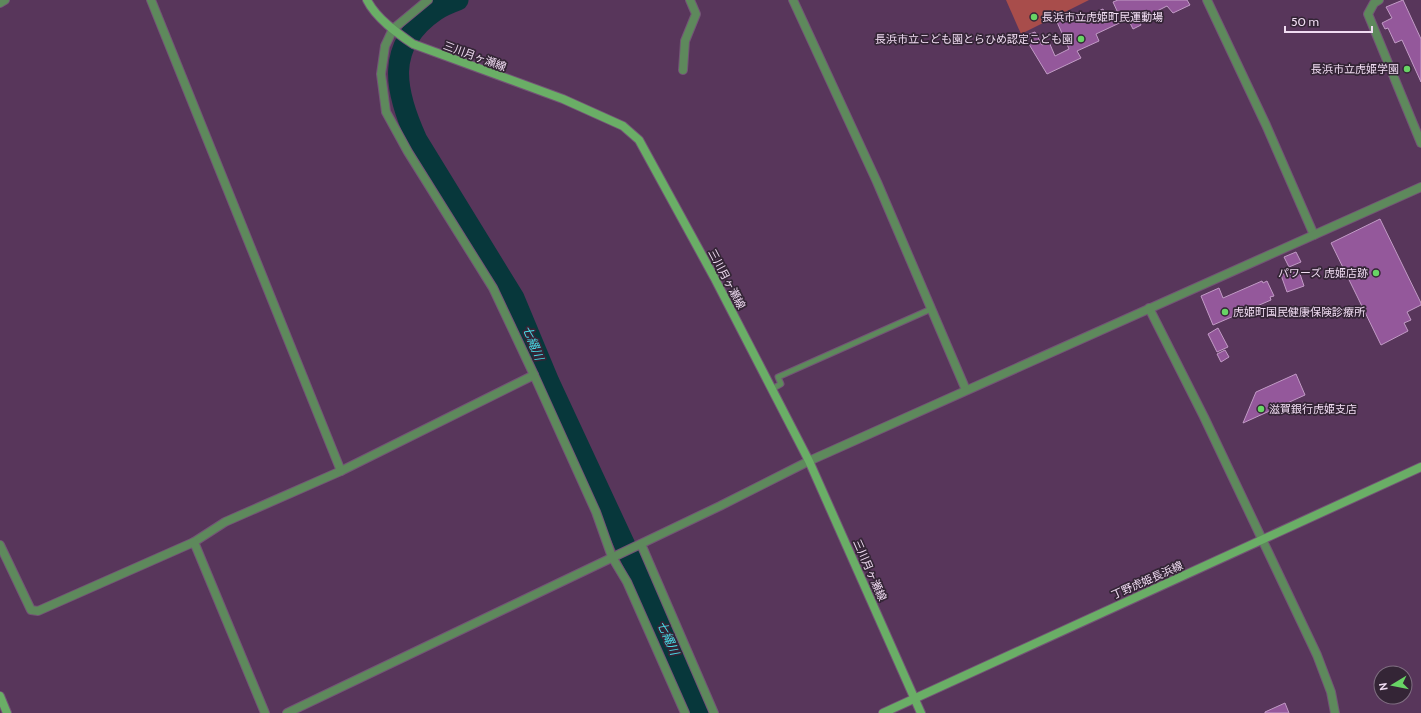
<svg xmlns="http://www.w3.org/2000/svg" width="1421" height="713" font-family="Cabin,'Noto Sans JP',sans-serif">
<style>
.green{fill:#a84d4b}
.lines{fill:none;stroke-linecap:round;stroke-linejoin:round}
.river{stroke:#07373b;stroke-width:21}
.building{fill:#94589b;stroke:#c29bc6}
.lane-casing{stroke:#735476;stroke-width:7}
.street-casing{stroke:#735476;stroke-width:10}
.secondary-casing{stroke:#735476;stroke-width:10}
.lane{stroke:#5e895c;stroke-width:5}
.street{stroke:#5e895c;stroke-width:8}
.secondary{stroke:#6aae66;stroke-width:8}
.poi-dot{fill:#68d465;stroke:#342536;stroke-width:1.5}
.labels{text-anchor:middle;stroke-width:3.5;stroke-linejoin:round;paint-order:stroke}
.poi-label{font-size:11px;fill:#f0dcf2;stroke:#342536;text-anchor:start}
.street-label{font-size:11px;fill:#f0dcf2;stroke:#342536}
.water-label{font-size:12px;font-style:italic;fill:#49dae6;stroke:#342536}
</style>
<rect width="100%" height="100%" fill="#58365b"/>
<path class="green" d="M1006,0H1089L1021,34Z"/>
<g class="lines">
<path class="river" d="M458,0C450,3 442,6 435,11C384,46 395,92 417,140L514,298L549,382L663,627L700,713"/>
</g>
<g class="building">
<path d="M1118,0H1187L1190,5L1173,13L1167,6L1139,20L1141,25L1133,29L1128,19L1096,34L1099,41L1077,51L1081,58L1047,74L1024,36L1035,32L1042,45L1049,42L1055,56L1069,49L1057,22L1080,12L1082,18L1103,9L1107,18L1118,13L1113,2Z"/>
<path d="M1403,0L1421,39V82L1402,40L1395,43L1388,28L1385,29L1382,23L1392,18L1386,7Z"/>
<path d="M1380,219L1421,303V305L1407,312L1411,320L1404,323L1408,331L1381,345L1331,243Z"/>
<path d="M1296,252L1301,262L1289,267L1284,257Z"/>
<path d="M1298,268L1304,286L1287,292L1281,275Z"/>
<path d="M1262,281L1263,283L1267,281L1274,296L1270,297L1271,300L1213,325L1201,296L1219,288L1223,298Z"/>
<path d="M1218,328L1228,347L1217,352L1208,334Z"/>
<path d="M1225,350L1229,357L1221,362L1217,354Z"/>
<path d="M1296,374L1305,395L1243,423L1256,392Z"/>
<path d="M1285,703L1289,713H1265V712Z"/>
</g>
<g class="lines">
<g class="lane-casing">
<path id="lane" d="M772,389L781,384L778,377L931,309"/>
</g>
<g class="street-casing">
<g id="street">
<path d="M151,0L341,471L225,522L194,542"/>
<path d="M428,0L393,29L385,46L381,74L386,112L408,152L493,288L534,375"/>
<path d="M793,0L877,182L966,390"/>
<path d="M1207,0L1266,125L1314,235"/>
<path d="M1379,0L1374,3L1368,14L1421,143"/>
<path d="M0,3L5,0"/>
<path d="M683,70L685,41L696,14L690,0"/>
<path d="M1149,308L1204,417L1317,655L1331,692L1335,713"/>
<path d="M341,471L534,375L596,512L612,557L627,582L685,713"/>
<path d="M641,544L714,713"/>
<path d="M0,545L31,610L38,611L194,542L265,713"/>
<path d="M287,713L720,506L809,461L1421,187"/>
</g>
</g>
<g class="secondary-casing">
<g id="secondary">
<path d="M367,0C376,18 397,33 413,44L563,99L623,126L639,140L714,277L809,461L921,713"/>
<path d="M0,696L7,713"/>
<path d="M883,713L1421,467"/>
</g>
</g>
<use href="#lane" class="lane"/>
<use href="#street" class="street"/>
<use href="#secondary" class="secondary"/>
</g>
<g class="poi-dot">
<circle cx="1034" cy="17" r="4"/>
<circle cx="1081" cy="39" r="4"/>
<circle cx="1407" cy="69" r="4"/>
<circle cx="1376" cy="273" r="4"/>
<circle cx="1225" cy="312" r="4"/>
<circle cx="1261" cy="409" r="4"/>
</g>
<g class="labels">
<g class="poi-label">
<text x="1042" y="21">長浜市立虎姫町民運動場</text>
<text x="1073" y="43" text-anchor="end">長浜市立こども園とらひめ認定こども園</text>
<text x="1399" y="73" text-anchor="end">長浜市立虎姫学園</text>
<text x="1368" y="277" text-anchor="end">パワーズ 虎姫店跡</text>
<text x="1233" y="316">虎姫町国民健康保険診療所</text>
<text x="1269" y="413">滋賀銀行虎姫支店</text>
</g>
<g class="street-label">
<text transform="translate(475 56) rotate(20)" y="4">三川月ヶ瀬線</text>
<text transform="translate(727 279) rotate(62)" y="4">三川月ヶ瀬線</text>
<text transform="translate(870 570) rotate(66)" y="4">三川月ヶ瀬線</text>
<text transform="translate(1147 580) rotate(-24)" y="4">丁野虎姫長浜線</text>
</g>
<g class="water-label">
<text transform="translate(533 343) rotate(68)" y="4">七縄川</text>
<text transform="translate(668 638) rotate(66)" y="4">七縄川</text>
</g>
</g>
<g transform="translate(1393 685) rotate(260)"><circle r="19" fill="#342536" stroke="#7f6e81"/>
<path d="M0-3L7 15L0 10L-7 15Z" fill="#68d465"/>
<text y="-6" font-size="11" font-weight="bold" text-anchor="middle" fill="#f0dcf2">N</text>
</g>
<path d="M1285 26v6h87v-6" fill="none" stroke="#f0dcf2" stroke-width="2"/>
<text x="1291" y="26" font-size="12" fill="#f0dcf2" stroke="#342536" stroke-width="3" paint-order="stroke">50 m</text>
</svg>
